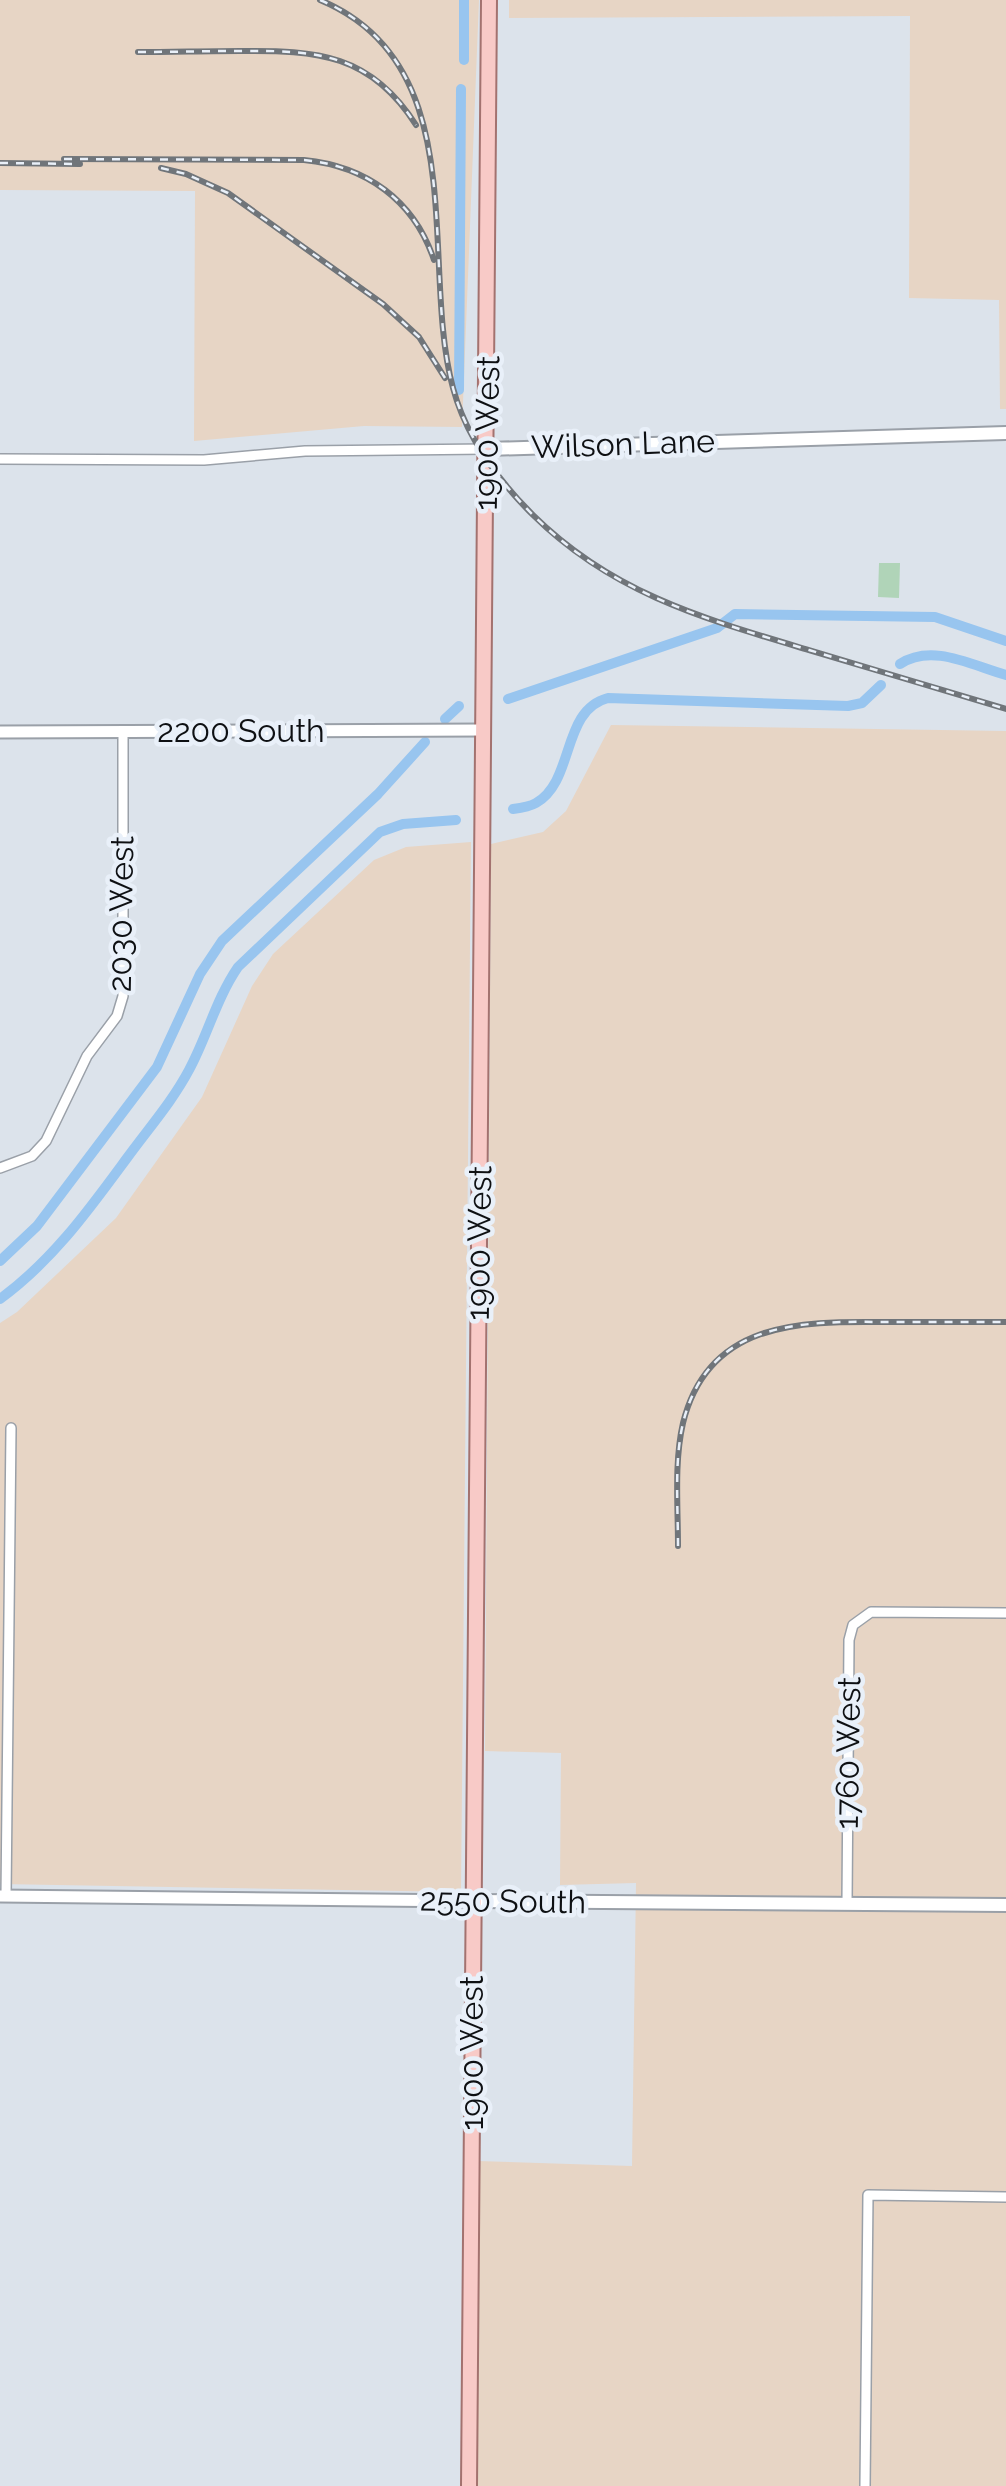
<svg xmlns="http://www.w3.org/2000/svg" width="1006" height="2486" font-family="Raleway,sans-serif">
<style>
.industrial{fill:#e7d5c5}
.green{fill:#b0d4b8}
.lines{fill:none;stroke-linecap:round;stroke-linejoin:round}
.canal{stroke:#98c5ef;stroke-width:10}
.minor-casing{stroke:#9aa0a8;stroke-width:12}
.tertiary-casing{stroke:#9aa0a8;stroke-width:15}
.secondary-casing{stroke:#9aa0a8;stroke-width:16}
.primary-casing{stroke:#a3726f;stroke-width:18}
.minor{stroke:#fff;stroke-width:9}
.tertiary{stroke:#fff;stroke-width:11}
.secondary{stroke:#fff;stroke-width:12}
.primary{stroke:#f8cac7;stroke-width:14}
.rail-casing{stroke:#70757a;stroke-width:6}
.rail{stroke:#e9f0f9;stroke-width:2.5;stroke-dasharray:8;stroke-linecap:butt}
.labels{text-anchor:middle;stroke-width:9;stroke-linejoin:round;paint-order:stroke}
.street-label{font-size:32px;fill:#0e1013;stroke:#e9f0f9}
</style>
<rect width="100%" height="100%" fill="#dce3eb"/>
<g class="industrial">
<path d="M0,0H479L462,427L364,426L194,441L195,191L0,190Z"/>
<path d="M509,0H1006V409H1000L999,300L909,298L910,16L509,18Z"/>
<path d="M611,725L1006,731V2486H477L478,2161L632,2166L636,1883L560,1885L561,1753L485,1751L491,844L543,832L566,811Z"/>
<path d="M471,842L461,1892L0,1884V1323L17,1312L116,1218L202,1097L252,986L273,954L374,860L406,847Z"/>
</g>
<path class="green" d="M879,563H900L899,598L878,597Z"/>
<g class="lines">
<g class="canal">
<path d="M464,60V0"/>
<path d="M459,390L461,89"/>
<path d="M900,664C932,643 971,665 1006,675"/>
<path d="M508,699L717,628L735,614L935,617L1006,641"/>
<path d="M445,719L459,706"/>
<path d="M513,809C521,808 529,807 536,803C575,781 561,710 608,698L848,706L862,703L881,685"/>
<path d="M0,1261L37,1226L157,1067L200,974L222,941L378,794L425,742"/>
<path d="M0,1299C53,1260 88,1211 127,1158C148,1129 172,1102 189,1070C207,1037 216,999 238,967L380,832L403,824L456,820"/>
</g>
<g class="minor-casing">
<g id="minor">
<path d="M0,459L204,460L305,451L487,449"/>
<path d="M0,1168L32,1156L46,1141L87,1056L117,1016L123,996V732"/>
<path d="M6,1896L11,1428"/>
<path d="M847,1903L849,1640L853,1625L871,1612L1006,1613"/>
<path d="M865,2486L868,2195L1006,2197"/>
</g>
</g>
<g class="tertiary-casing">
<g id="tertiary">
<path d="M0,732L483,730"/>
<path d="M0,1896L473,1901"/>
</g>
</g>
<g class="secondary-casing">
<g id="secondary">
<path d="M488,449L1006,433"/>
<path d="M473,1901L1006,1905"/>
</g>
</g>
<g class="primary-casing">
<path id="primary" d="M469,2486L489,0"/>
</g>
<use href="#minor" class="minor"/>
<use href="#tertiary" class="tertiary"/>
<use href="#secondary" class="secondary"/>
<use href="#primary" class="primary"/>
<g class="rail-casing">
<g id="rail">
<path d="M320,0C476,65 419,264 453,388C466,437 498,480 533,515C613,594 705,619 809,650C875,670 940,689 1006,709"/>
<path d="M138,52C172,52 206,51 240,51C317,50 371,54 416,125"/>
<path d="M64,159L304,160C366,166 414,200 434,260"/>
<path d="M0,163L80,164"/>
<path d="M161,168L186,174L228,193L383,304L419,337L445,378"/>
<path d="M678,1546C678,1506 674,1462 683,1423C708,1322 798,1321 883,1322C924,1322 965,1322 1006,1322"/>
</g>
</g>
<use href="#rail" class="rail"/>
</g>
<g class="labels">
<g class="street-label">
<text transform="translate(487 433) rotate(-89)" y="11">1900 West</text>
<text transform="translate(623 444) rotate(-2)" y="11">Wilson Lane</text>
<text x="241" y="742">2200 South</text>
<text transform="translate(121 914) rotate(-89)" y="11">2030 West</text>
<text transform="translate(479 1243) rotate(-89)" y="11">1900 West</text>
<text transform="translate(848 1753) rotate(-89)" y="11">1760 West</text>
<text transform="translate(503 1901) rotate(1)" y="11">2550 South</text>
<text transform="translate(472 2053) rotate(-90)" y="11">1900 West</text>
</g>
</g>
</svg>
